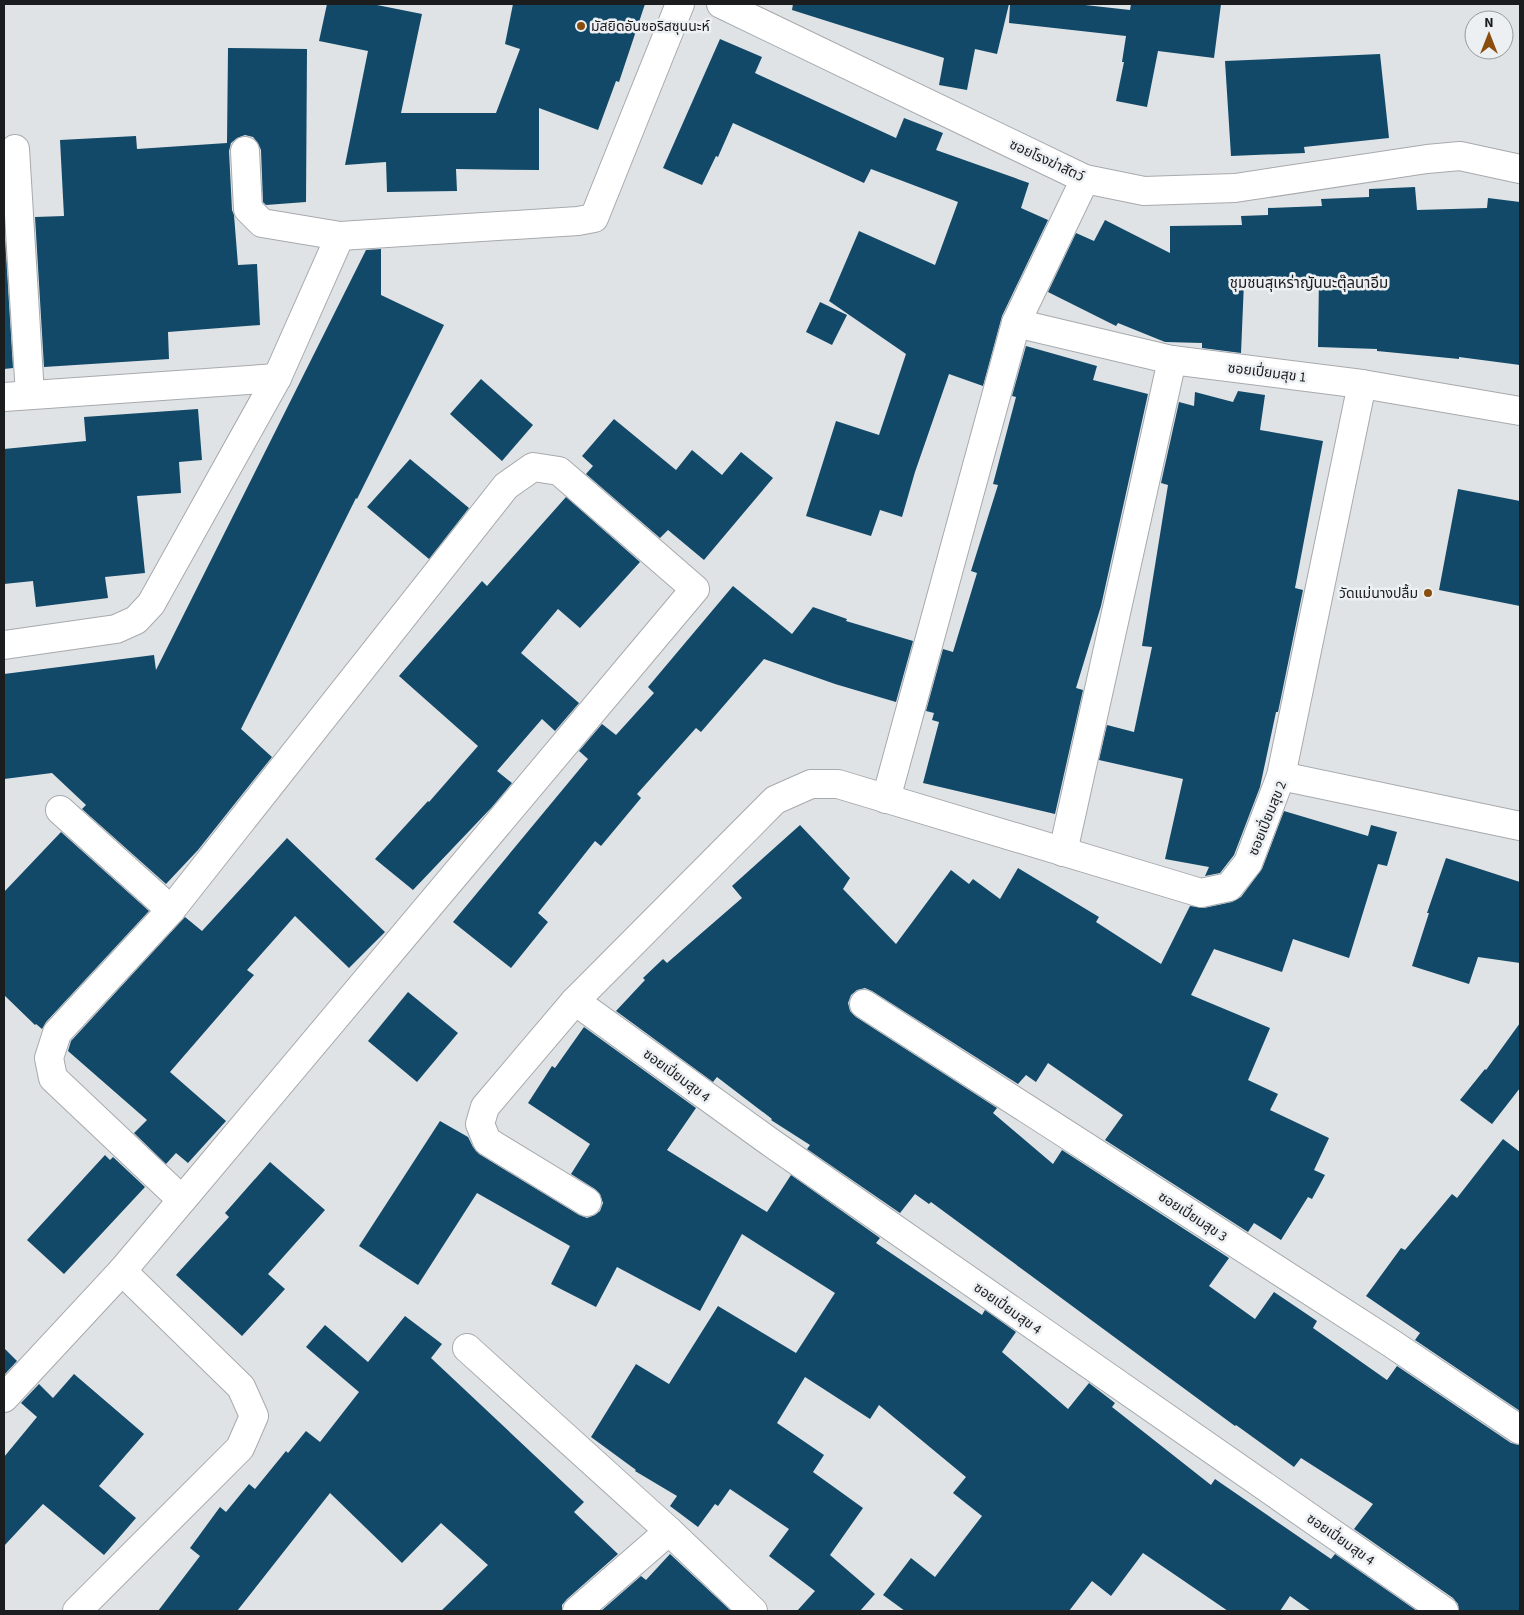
<svg xmlns="http://www.w3.org/2000/svg" width="1524" height="1615" font-family="'Source Sans 3','Noto Sans Thai',sans-serif">
<style>
.building{fill:#124968}
.lines{fill:none;stroke-linecap:round;stroke-linejoin:round}
.minor-casing{stroke:#a7aaad;stroke-width:30}
.minor{stroke:#fff;stroke-width:28}
.poi-dot{fill:#8a4d0e;stroke:#ecf0f3;stroke-width:2}
.labels{text-anchor:middle;stroke-width:5;stroke-linejoin:round;paint-order:stroke}
.poi-label{font-size:14px;fill:#1b1c1d;stroke:#ecf0f3;text-anchor:start}
.street-label{font-size:14px;fill:#1b1c1d;stroke:#ecf0f3}
.neighbourhood-label{font-size:15px;fill:#1b1c1d;stroke:#ecf0f3}
</style>
<rect width="100%" height="100%" fill="#dfe3e6"/>
<g class="building">
<path d="M327,4H372L422,14L401,113H496L520,49L505,44L513,4H645L619,82L616,81L598,130L539,108V170L456,169L457,191L387,192L386,162L345,165L368,51L319,41Z"/>
<path d="M793,4H1009L997,54L975,49L967,90L939,85L944,58L792,10Z"/>
<path d="M1010,4H1076L1130,10L1131,4H1221L1214,58L1158,51L1147,107L1116,101L1124,62H1122L1126,36L1009,23Z"/>
<path d="M720,39L762,57L755,73L896,138L904,118L943,133L936,150L1029,183L1021,208L1048,220L1002,316L983,386L949,374L915,472L902,517L880,510L871,536L806,516L836,421L879,435L906,354L829,301L859,231L935,265L958,202L871,169L864,183L733,123L718,157L716,156L702,185L663,168Z"/>
<path d="M228,48L307,49L306,202L266,205L263,202L261,150L258,143L253,137L245,135L237,138L231,143L229,151L232,210L234,215L238,265L257,264L260,325L168,332L169,359L44,367L35,217L64,216L60,140L136,136L137,149L227,143Z"/>
<path d="M1380,54L1389,138L1304,147L1305,153L1231,156L1225,61Z"/>
<path d="M1415,187L1417,210L1487,208L1488,198L1520,202V365L1459,357V359L1377,351V349L1318,347L1319,276L1244,282L1241,353L1202,348V343L1165,342L1118,323L1116,326L1048,292L1076,233L1094,241L1105,220L1170,253V226L1242,225L1241,216L1268,215V208L1322,206L1321,199L1369,197V189Z"/>
<path d="M4,221L13,368L4,369Z"/>
<path d="M381,249V295L444,325L357,499L356,498L241,729L272,757L198,850L166,884L82,809L86,805L52,773L4,779V674L154,655L156,670L366,250Z"/>
<path d="M820,302L847,315L832,345L806,332Z"/>
<path d="M1026,346L1097,366L1093,380L1148,394L1101,606L1076,688L1083,690L1055,814L923,783L939,722L932,720L934,713L926,711L943,649L953,652L977,573L971,571L998,485L993,484L1016,397L1012,396Z"/>
<path d="M481,379L533,425L502,461L450,414Z"/>
<path d="M1238,391L1265,395L1260,430L1323,441L1295,588L1303,590L1278,712H1276L1260,787L1234,855L1220,873L1205,876L1209,867L1165,859L1183,779L1099,760L1107,725L1134,732L1152,647L1142,646L1168,485L1161,483L1179,402L1194,406L1195,392L1233,402Z"/>
<path d="M198,409L202,460L179,462L181,493L137,496L145,573L105,577L108,598L36,607L33,581L4,584V449L86,441L84,417Z"/>
<path d="M614,419L676,470L692,450L722,475L741,452L773,478L704,560L668,530L660,538L586,474L593,466L582,456Z"/>
<path d="M410,459L469,508L429,559L367,507Z"/>
<path d="M1458,489L1520,501V606L1439,590Z"/>
<path d="M566,497L640,562L580,628L558,609L521,653L579,703L555,731L542,719L497,771L512,783L492,807L413,890L375,859L428,801L429,802L478,746L399,676L482,581L487,586Z"/>
<path d="M733,586L792,634L813,607L847,619L846,621L913,641L896,702L835,684L764,659L701,732L696,728L637,794L641,798L601,846L595,841L538,913L548,922L511,968L453,922L588,759L579,751L602,724L616,735L654,693L648,687Z"/>
<path d="M1284,811L1368,836L1371,825L1397,832L1387,866L1378,864L1349,958L1293,939L1282,972L1214,949L1191,995L1270,1028L1248,1080L1278,1094L1270,1110L1329,1138L1314,1170L1325,1175L1312,1199L1308,1197L1281,1240L1254,1223L1248,1232L1105,1140L1123,1115L1048,1063L1036,1082L1026,1075L1018,1084L872,991L865,988L857,990L851,995L848,1003L850,1011L856,1017L997,1108L993,1113L1053,1164L1062,1150L1229,1258L1209,1286L1255,1319L1274,1292L1317,1321L1313,1328L1387,1380L1397,1366L1511,1443L1520,1445V1611H1459L1458,1604L1453,1598L1354,1529L1373,1504L1301,1458L1294,1467L1236,1425L1235,1426L931,1202L929,1204L915,1194L900,1213L807,1149L810,1145L771,1120L772,1119L717,1077L713,1082L616,1011L645,980L643,978L663,959L667,963L742,898L732,886L800,825L850,878L843,889L896,944L951,870L969,884L973,879L1000,899L1018,868L1099,917L1096,922L1161,964L1190,906L1204,908L1232,902L1241,897L1262,869Z"/>
<path d="M61,832L149,911L46,1022L42,1029L36,1024L35,1025L4,995V892Z"/>
<path d="M287,838L385,932L349,968L295,916L247,970L254,975L170,1072L226,1121L188,1163L176,1153L166,1164L134,1133L147,1120L68,1051L71,1041L185,917L202,931Z"/>
<path d="M1446,858L1520,882V963L1478,957L1469,984L1412,966L1429,913H1427Z"/>
<path d="M408,992L458,1033L417,1082L368,1041Z"/>
<path d="M1520,1023V1088L1492,1124L1460,1100L1485,1069L1486,1070Z"/>
<path d="M584,1027L696,1108L667,1150L767,1212L791,1175L880,1238L876,1243L982,1315L985,1310L1016,1332L1002,1352L1068,1409L1089,1383L1115,1403L1112,1407L1211,1485L1215,1479L1331,1559L1335,1554L1417,1611H1311L1290,1596L1280,1611H1228L1143,1553L1111,1596L1092,1581L1069,1611H905L883,1595L911,1558L935,1577L982,1516L953,1493L966,1477L879,1405L870,1419L805,1377L777,1423L824,1455L813,1472L863,1508L830,1555L875,1594L860,1611H797L815,1591L769,1556L789,1529L730,1489L718,1506L715,1504L698,1527L670,1506L677,1496L635,1471L636,1470L591,1437L636,1364L669,1384L718,1306L796,1353L835,1293L742,1234L700,1311L617,1267L596,1307L551,1284L570,1246L477,1193L418,1285L359,1246L440,1121L468,1137L473,1147L479,1154L579,1215L587,1218L595,1215L600,1211L603,1203L600,1194L595,1189L571,1174L590,1144L528,1103L552,1066L555,1068Z"/>
<path d="M1503,1139L1520,1152V1411L1415,1340L1420,1333L1366,1296L1401,1248L1405,1250L1452,1194L1457,1198Z"/>
<path d="M105,1155L110,1160L113,1157L145,1187L64,1274L27,1240Z"/>
<path d="M270,1162L325,1210L268,1274L285,1289L242,1336L176,1275L229,1217L225,1213Z"/>
<path d="M405,1316L442,1344L431,1358L584,1502L574,1512L618,1554L567,1599L562,1605V1611H441L488,1565L441,1523L402,1563L330,1493L237,1611H158L200,1556L190,1548L220,1507L226,1512L249,1484L255,1489L286,1451L288,1453L306,1431L320,1442L359,1392L306,1347L325,1325L368,1362Z"/>
<path d="M4,1348L17,1361L4,1375Z"/>
<path d="M74,1374L144,1434L99,1486L136,1518L104,1555L43,1504L4,1546V1457L37,1417L21,1403L39,1384L53,1398Z"/>
<path d="M670,1554L731,1611H601L641,1576L646,1580Z"/>
</g>
<g class="lines">
<g class="minor-casing">
<g id="minor">
<path d="M721,4L1085,179L1144,191L1235,188L1427,159L1460,156L1520,169"/>
<path d="M15,149L30,395"/>
<path d="M245,151L248,209L262,223L340,236"/>
<path d="M1016,323L1172,360L1362,384L1520,411"/>
<path d="M4,397L277,378"/>
<path d="M4,645L116,629L136,620L151,604L277,378L340,236L578,221L594,218L680,4"/>
<path d="M1281,776L1362,384"/>
<path d="M886,799L1016,323L1085,179"/>
<path d="M60,810L171,910"/>
<path d="M1063,852L1172,360"/>
<path d="M575,1001L770,1142L1444,1611"/>
<path d="M864,1004L1391,1343L1520,1430"/>
<path d="M587,1202L487,1141L480,1124L485,1107L575,1001L775,800L811,784H838L1201,893L1229,887L1248,863L1281,776L1520,826"/>
<path d="M467,1348L669,1531L753,1611"/>
<path d="M4,1398L122,1271L182,1200L53,1078L49,1058L57,1033L171,910L506,486L533,467L559,471L695,589L182,1200"/>
<path d="M77,1611L240,1448L254,1416L241,1387L122,1271"/>
<path d="M577,1611L669,1531"/>
</g>
</g>
<use href="#minor" class="minor"/>
</g>
<g class="poi-dot">
<circle cx="581" cy="26" r="5"/>
<circle cx="1428" cy="593" r="5"/>
</g>
<g class="labels">
<g class="poi-label">
<text x="591" y="31">มัสยิดอันซอริสซุนนะห์</text>
<text x="1418" y="598" text-anchor="end">วัดแม่นางปลื้ม</text>
</g>
<g class="street-label">
<text transform="translate(1047 160) rotate(25)" y="5">ซอยโรงฆ่าสัตว์</text>
<text transform="translate(1267 372) rotate(7)" y="5">ซอยเปี่ยมสุข 1</text>
<text transform="translate(1267 818) rotate(-68)" y="5">ซอยเปี่ยมสุข 2</text>
<text transform="translate(677 1075) rotate(36)" y="5">ซอยเปี่ยมสุข 4</text>
<text transform="translate(1193 1216) rotate(33)" y="5">ซอยเปี่ยมสุข 3</text>
<text transform="translate(1008 1308) rotate(35)" y="5">ซอยเปี่ยมสุข 4</text>
<text transform="translate(1341 1539) rotate(35)" y="5">ซอยเปี่ยมสุข 4</text>
</g>
<g class="neighbourhood-label">
<text x="1309" y="288">ชุมชนสุเหร่าญันนะตุ๊ลนาอีม</text>
</g>
</g>
<rect width="1524" height="1615" fill="none" stroke="#1b1c1d" stroke-width="10"/>
<g transform="translate(1489 35)"><circle r="24" fill="#ecf0f3" stroke="#989b9d"/>
<path d="M0-4L9 19L0 12L-9 19Z" fill="#8a4d0e"/>
<text y="-8" font-size="14" font-weight="bold" text-anchor="middle" fill="#1b1c1d">N</text>
</g>
</svg>
